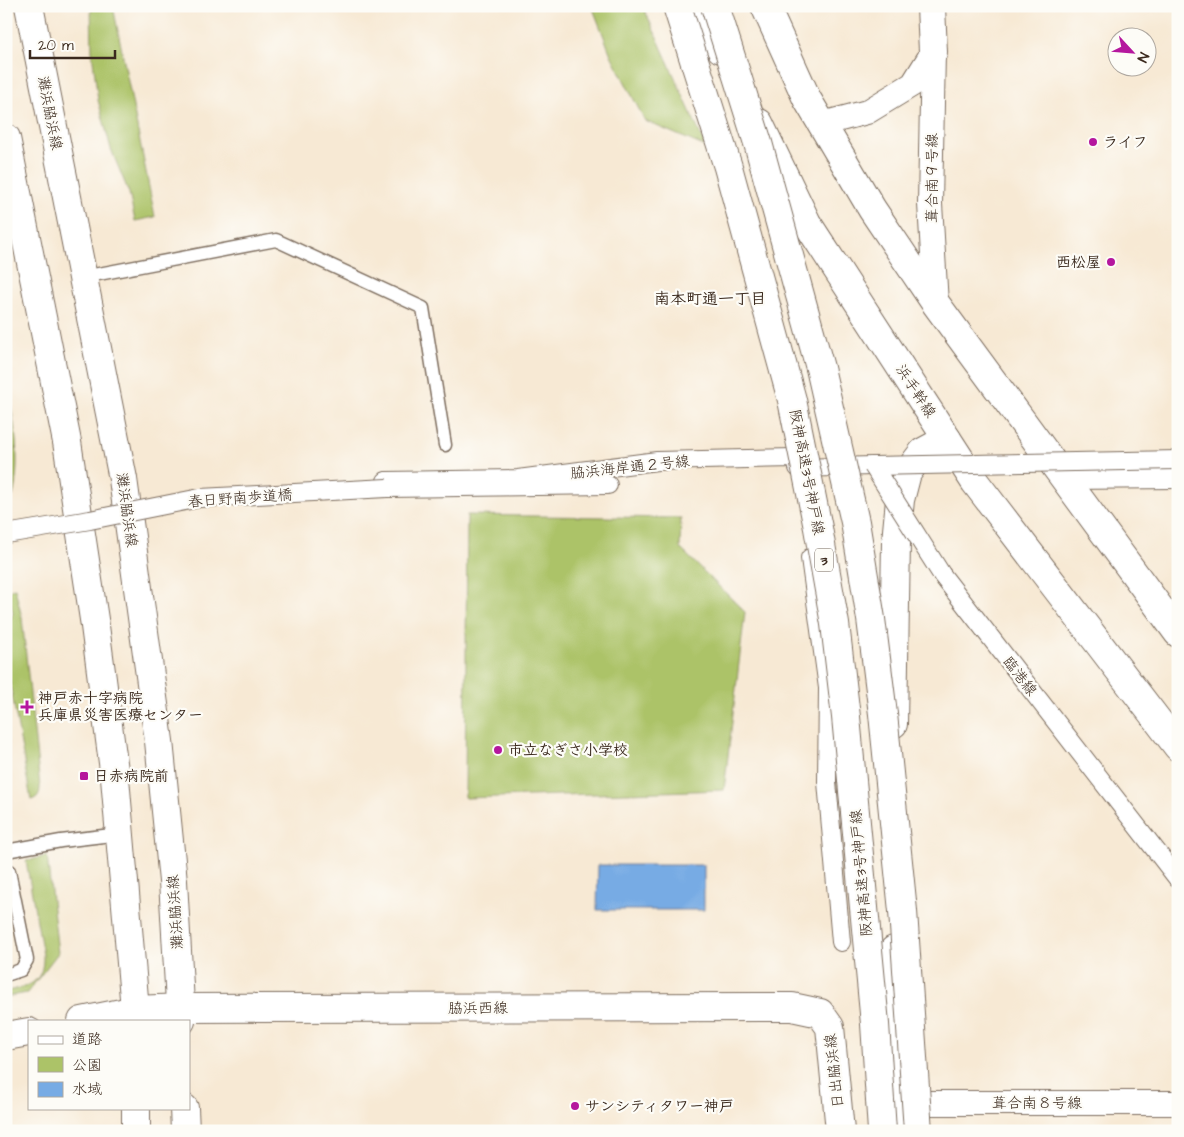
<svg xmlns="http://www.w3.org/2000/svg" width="1184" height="1137" font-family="'Architects Daughter','Klee One',sans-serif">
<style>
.green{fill:#acc368;stroke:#747643}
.water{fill:#77abe4;stroke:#596a81}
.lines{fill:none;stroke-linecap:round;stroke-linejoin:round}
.service-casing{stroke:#7d6d5e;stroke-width:15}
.pedestrian-casing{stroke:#7d6d5e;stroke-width:20}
.minor-casing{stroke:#7d6d5e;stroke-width:26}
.tertiary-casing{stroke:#7d6d5e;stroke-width:30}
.primary-casing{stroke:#7d6d5e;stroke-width:30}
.service{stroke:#fff;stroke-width:12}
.pedestrian{stroke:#fff;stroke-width:18}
.minor{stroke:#fff;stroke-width:24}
.tertiary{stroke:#fff;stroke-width:28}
.primary{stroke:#fff;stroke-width:28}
.pedestrian-bridge-casing{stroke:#7d6d5e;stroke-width:20;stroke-linecap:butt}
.motorway-bridge-casing{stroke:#7d6d5e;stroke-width:30;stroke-linecap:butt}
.pedestrian-bridge{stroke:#fff;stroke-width:18}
.motorway-bridge{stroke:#fff;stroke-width:28}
.poi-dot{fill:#b5179e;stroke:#fdfcf7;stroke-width:2}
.labels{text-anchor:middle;stroke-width:4.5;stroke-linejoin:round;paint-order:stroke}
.shield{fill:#fdfcf7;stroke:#75695f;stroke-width:1}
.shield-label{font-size:14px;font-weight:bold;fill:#3b2a1e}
.street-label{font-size:15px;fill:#3b2a1e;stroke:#fdfcf7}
.poi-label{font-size:15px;font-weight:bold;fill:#3b2a1e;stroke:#fdfcf7;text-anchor:start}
.neighbourhood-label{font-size:16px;font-weight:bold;fill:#3b2a1e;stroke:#fdfcf7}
</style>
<rect width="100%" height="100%" fill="#fdfcf7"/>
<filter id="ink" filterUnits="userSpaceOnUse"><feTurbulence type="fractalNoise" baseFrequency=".02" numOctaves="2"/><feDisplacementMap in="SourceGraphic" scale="10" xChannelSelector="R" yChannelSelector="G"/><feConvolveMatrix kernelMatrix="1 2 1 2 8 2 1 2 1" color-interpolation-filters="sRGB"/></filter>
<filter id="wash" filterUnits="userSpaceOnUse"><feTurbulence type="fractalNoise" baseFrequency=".0096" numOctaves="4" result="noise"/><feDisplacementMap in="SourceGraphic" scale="20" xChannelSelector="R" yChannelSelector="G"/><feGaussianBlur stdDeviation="1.12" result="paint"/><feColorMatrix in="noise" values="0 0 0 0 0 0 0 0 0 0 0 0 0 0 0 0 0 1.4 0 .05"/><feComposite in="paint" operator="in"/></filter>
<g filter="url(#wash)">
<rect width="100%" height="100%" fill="#f7e9d4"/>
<g class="green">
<path d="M91,6H113L155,217L135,221L129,193L111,149L98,100L92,52Z"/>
<path d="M592,6H643L706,147L645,121L611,55Z"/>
<path d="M6,382C14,421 22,458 13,496L6,498Z"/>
<path d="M467,515L681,518L680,548L745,612L724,790L465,798Z"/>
<path d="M15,588L22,618L40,787C40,794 38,798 31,800L6,661V628L13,613L7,590Z"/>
<path d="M47,856L58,953L27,993L6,997V991C30,987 44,982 43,955L26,861Z"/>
</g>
<path class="water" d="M598,865H704V910H597Z"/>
</g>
<g filter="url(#ink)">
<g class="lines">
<g class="service-casing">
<g id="service">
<path d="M83,277L276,240L423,308L445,445"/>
<path d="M6,851L61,841L120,834"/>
<path d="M6,975L21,970L27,960L9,871"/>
</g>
</g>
<g class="pedestrian-casing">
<g id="pedestrian">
<path d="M608,485L387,488L386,481L518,479L657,461L796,458L798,468L873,466"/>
<path d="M810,558L828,688L827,782L841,942"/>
<path d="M942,575L1178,879"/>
</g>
</g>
<g class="minor-casing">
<g id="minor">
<path d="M933,52L930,204L936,304"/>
<path d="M822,124L867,112L913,84L933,52"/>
<path d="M1063,477L1178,476"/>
<path d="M896,1103L898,1131"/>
<path d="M898,1103H1178"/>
</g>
</g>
<g class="tertiary-casing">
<g id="tertiary">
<path d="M29,6L123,479L159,741L173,881L181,1021"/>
<path d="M931,6L933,52"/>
<path d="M6,138L67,442L95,626L115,778L136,1021"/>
<path d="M893,724L896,541L900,500L907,473L923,452L947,439"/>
<path d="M894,950L896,1103"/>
<path d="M82,1021L136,1010L181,1008L792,1007L820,1013L830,1027L840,1131"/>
<path d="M6,1036L29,1032"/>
<path d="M184,1108L185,1131"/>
<path d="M136,1131V1108"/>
</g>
</g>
<g class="primary-casing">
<g id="primary">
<path d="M699,6L721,49"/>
<path d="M765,6L807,99L872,209L936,304L1178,633"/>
<path d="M759,123L807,223L975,482L1178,747"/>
</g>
</g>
<use href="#service" class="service"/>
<use href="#pedestrian" class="pedestrian"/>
<use href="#minor" class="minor"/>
<use href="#tertiary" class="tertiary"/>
<use href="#primary" class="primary"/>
<g class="pedestrian-bridge-casing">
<g id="pedestrian-bridge">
<path d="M873,466L1178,460"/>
<path d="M873,466L942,575"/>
<path d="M6,534L90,520L200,498L387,488"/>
</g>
</g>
<g class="motorway-bridge-casing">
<g id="motorway-bridge">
<path d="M677,6L728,167L792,400L818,528L835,624L846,717L875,1024L882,1131"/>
<path d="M715,6L758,143L820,368L855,522L871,619L883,714L903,911L918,1131"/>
</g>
</g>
<use href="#pedestrian-bridge" class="pedestrian-bridge"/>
<use href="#motorway-bridge" class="motorway-bridge"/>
</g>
</g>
<g class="poi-dot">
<circle cx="1093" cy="142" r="5"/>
<circle cx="1111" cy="262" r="5"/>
<path d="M24.5 699.5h5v5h5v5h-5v5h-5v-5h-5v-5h5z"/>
<circle cx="498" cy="750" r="5"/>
<rect x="79" y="771" width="10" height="10" rx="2.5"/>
<circle cx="575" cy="1106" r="5"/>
</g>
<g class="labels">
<rect class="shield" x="815" y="548.5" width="18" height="23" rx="4"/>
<g class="shield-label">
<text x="824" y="565">3</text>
</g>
<g class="street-label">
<text transform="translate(50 113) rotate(79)" y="5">灘浜脇浜線</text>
<text transform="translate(932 178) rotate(-90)" y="5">葺合南９号線</text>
<text transform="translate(916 391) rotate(57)" y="5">浜手幹線</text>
<text transform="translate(630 467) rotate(-6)" y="5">脇浜海岸通２号線</text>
<text transform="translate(807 472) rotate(79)" y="5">阪神高速3号神戸線</text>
<text transform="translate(240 498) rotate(-4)" y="5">春日野南歩道橋</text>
<text transform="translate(127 510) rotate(82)" y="5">灘浜脇浜線</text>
<text transform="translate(1020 676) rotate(52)" y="5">臨港線</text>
<text transform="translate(861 873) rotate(-95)" y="5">阪神高速3号神戸線</text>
<text transform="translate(175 912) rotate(-94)" y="5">灘浜脇浜線</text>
<text x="478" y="1013">脇浜西線</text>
<text transform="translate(834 1071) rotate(-96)" y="5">日出脇浜線</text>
<text x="1037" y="1108">葺合南８号線</text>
</g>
<g class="poi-label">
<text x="1103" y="147">ライフ</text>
<text x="1101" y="267" text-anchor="end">西松屋</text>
<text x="38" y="703">神戸赤十字病院<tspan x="38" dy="17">兵庫県災害医療センター</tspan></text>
<text x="508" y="755">市立なぎさ小学校</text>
<text x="94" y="781">日赤病院前</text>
<text x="585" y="1111">サンシティタワー神戸</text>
</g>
<g class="neighbourhood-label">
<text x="710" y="304">南本町通一丁目</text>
</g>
</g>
<rect width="1184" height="1137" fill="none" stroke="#fdfcf7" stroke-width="25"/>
<rect x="28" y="1020" width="162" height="90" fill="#fdfcf7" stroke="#afa8a0"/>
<rect x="38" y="1036" width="25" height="8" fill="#ffffff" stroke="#afa8a0"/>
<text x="72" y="1044" font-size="15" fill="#3b2a1e">道路</text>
<rect x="38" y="1057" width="25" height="15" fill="#acc368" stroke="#afa8a0"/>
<text x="72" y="1070" font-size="15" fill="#3b2a1e">公園</text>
<rect x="38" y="1082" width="25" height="15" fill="#77abe4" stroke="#afa8a0"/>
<text x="72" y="1094" font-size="15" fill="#3b2a1e">水域</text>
<g transform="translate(1132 52) rotate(116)"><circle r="24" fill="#fdfcf7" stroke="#afa8a0"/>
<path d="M0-4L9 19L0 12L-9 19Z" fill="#b5179e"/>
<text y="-8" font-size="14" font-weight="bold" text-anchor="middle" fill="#3b2a1e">N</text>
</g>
<path d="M30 50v8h85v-8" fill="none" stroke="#3b2a1e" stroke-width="2.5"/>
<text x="38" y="50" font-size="15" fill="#3b2a1e" stroke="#fdfcf7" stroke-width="4" paint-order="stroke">20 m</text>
</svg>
